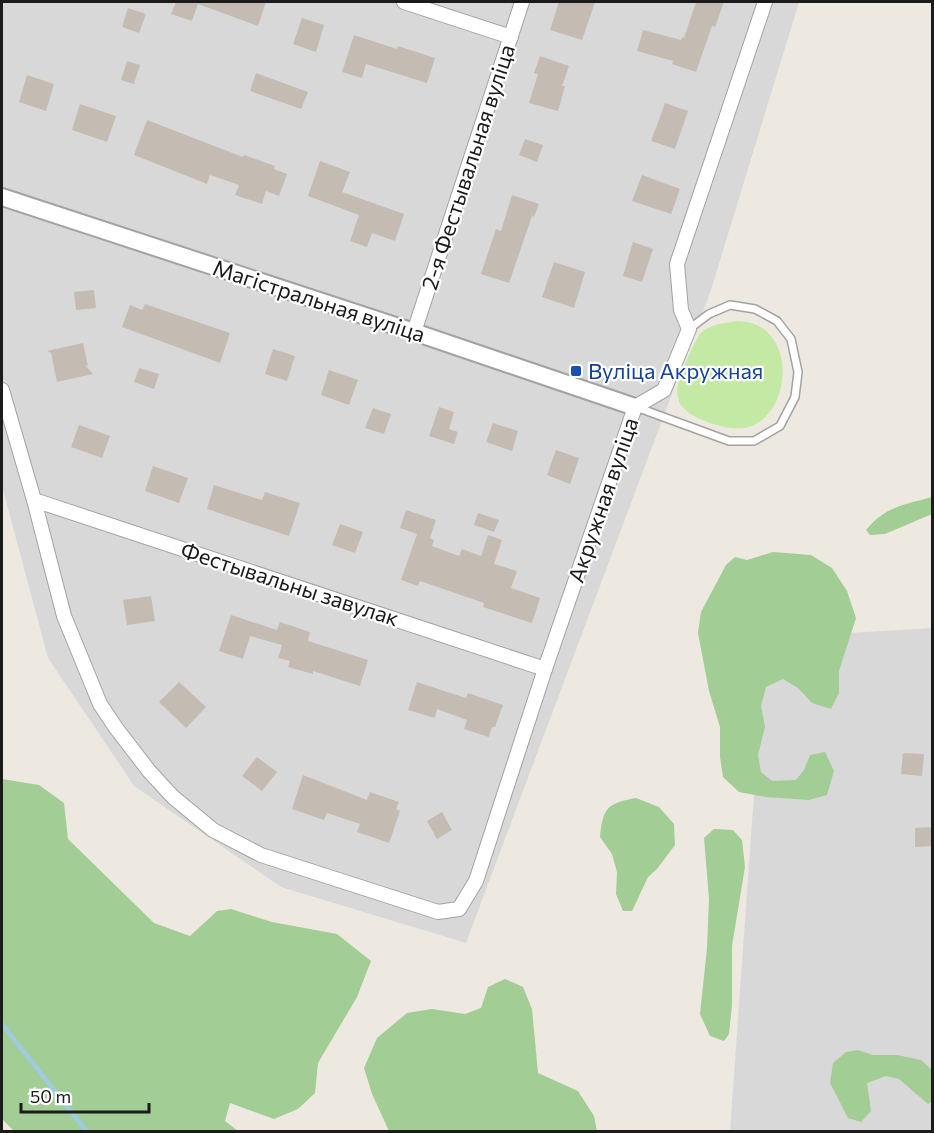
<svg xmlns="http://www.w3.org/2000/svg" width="934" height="1133" font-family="Commissioner,sans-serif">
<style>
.residential{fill:#d9d8d8}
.grass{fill:#c3e9a4}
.forest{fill:#a2cd94}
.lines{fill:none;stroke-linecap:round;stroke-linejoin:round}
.stream{stroke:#9fcbdc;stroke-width:5}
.building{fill:#c4bcb3}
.service-casing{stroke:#a2a2a2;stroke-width:10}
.minor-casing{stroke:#a2a2a2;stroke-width:16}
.tertiary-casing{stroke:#a2a2a2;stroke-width:20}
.service{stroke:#fff;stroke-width:7}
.minor{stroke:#fff;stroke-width:14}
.tertiary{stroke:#fff;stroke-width:16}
.transit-dot{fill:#1a4fb4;stroke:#fff;stroke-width:2}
.labels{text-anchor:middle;stroke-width:4.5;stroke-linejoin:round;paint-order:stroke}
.street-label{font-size:22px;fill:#1b1b1b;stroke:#fff}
.transit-label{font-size:22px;fill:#164399;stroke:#fff;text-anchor:start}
</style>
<rect width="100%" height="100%" fill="#ede9e0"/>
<g class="residential">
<path d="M2,2H799L711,290L466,943L281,887L134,786L48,658L2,486Z"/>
<path d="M932,628V1131L730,1132L765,638Z"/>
</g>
<path class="grass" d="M737,321C741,322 747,321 751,323C795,335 791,410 752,426C735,432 713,425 698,418C693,416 683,409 680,404C679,402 677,394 677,391C677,381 695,338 702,332C712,324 725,323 737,321Z"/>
<g class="forest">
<path d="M932,497V514L885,534L870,535L866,530C886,506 904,505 932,497Z"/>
<path d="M773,552L811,555L832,568L847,591L856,618L839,671V693L831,709L812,703L798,688L783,679L766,687L761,706L765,727L758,755L761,772L772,781L796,780L804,770L810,755L825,752L834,771L827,795L809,800L766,797L739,792L723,777L720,757V727L709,691L698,633L701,612L726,565L735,557L747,560Z"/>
<path d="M2,779L39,785L64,803L68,839L154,923L190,936L217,911L231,909L272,922L337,934L371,961L357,997L318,1063L315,1093L298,1109L274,1119L230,1103L225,1121L238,1131H14L2,1119Z"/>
<path d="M636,798L659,807L674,824L675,845L657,869L648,877L632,911H623L616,894L617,872L612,854L600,837C603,808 607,803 636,798Z"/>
<path d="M714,829L733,830L742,840L745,867L732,946V1005L729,1034L724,1041L710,1036L700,1014L707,948L709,899L704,838Z"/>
<path d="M505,979L523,987L532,1009L538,1073L578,1091L594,1116L597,1131H389L372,1094L364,1068L377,1038L407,1013L432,1009L465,1014L481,1008L488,987Z"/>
<path d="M858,1050L873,1055H897L921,1060L932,1070V1101L928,1104L899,1079L886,1076L867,1083L871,1111L861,1122L848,1118L830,1083L833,1063L846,1052Z"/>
</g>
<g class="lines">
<path class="stream" d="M2,1024L87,1132"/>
</g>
<g class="building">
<path d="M176,2H266L258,26L198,4L192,21L171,14Z"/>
<path d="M559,2H595L582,40L550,30Z"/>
<path d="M696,2H724L715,27L712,26L696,72L672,64L673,61L637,51L643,30L681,40L682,37L684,38Z"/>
<path d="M128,8L146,14L139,33L122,27Z"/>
<path d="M302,18L324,25L316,52L293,44Z"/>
<path d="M354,35L397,49L398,46L435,58L427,83L366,64L362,78L342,72Z"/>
<path d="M540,56L569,66L562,86H565L558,111L529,103L538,74L534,73Z"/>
<path d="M127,61L140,65L134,84L121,80Z"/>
<path d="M256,73L308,92L301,109L250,91Z"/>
<path d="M27,75L54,84L46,111L19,102Z"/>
<path d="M665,103L688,111L675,149L651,141Z"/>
<path d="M80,104L116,116L107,142L72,130Z"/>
<path d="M147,120L243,157L244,155L275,166L274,169L287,174L279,196L266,191L262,204L235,195L239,185L210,175L207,184L134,155Z"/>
<path d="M525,139L543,145L537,162L519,155Z"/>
<path d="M320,161L350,172L342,192L404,214L395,241L372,233L367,247L350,241L359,215L308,196Z"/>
<path d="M642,175L680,189L671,214L632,201Z"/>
<path d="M512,195L539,204L534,217L532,216L509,283L481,274L496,229L501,231Z"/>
<path d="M633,242L653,249L642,282L623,276Z"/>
<path d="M554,262L585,272L574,308L542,297Z"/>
<path d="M94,290L96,308L76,310L74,292Z"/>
<path d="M145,304L230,333L220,363L122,327L130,305L142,310Z"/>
<path d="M83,343L88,366L85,365L93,374L57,382L51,353L47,351Z"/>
<path d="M273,349L295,356L287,381L265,374Z"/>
<path d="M139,368L159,374L154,389L134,382Z"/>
<path d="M329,370L358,380L349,405L321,395Z"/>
<path d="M439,407L454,412L449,429L458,432L454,444L429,436Z"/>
<path d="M373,408L391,414L384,434L365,428Z"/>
<path d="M493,423L518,431L512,451L486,442Z"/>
<path d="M79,425L110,436L102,458L71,447Z"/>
<path d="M556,450L579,458L570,484L547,475Z"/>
<path d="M153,466L188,478L179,503L145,491Z"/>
<path d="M214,485L262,500L265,492L300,503L289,536L207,509Z"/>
<path d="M406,510L436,520L430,538L434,540L432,546L459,556L462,549L481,556L488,535L502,540L494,564L517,571L511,588L540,598L532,623L483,607L484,603L420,581L418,586L401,580L417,534L400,528Z"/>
<path d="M478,513L499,520L494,532L474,525Z"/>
<path d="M340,524L363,532L355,553L332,545Z"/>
<path d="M151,596L155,621L127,625L123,600Z"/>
<path d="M231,615L277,630L280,622L310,632L308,641L368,660L360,686L313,671V674L288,667L290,661L278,658L282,645L250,636L243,659L219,651Z"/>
<path d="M179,682L206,707L186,728L159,702Z"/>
<path d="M417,682L466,698L468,693L503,705L495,727H492L489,737L464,729L467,720L437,709L435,718L408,710Z"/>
<path d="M903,753L924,754L922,776L901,774Z"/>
<path d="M257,757L277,772L262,791L242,776Z"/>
<path d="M303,775L367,800L370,792L399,802L396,809L400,811L389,843L357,832L360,824L327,813L324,820L292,809Z"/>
<path d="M442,812L452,830L437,839L427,821Z"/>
<path d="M933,827V846L915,847V828Z"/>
</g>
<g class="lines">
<g class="service-casing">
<path id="service" d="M636,407L729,441H754L780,426L795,397L798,372L791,339L777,321L755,309L730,305L709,314L689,329"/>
</g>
<g class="minor-casing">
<g id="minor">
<path d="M404,2L511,37"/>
<path d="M414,332L522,2"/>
<path d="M2,390L34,500L64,616L100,704L116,728L149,771L173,797L213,830L261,855L438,912L459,909L476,881L545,669L635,407L664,390L689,329L681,310L677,264L765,2"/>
<path d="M34,500L545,669"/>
</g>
</g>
<g class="tertiary-casing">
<path id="tertiary" d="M2,197L414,332L635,407"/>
</g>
<use href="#service" class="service"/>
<use href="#minor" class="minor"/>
<use href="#tertiary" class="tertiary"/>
</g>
<rect class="transit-dot" x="570" y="365" width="12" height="12" rx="3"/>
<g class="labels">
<g class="street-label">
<text transform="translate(468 167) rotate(-72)" y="8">2-я Фестывальная вуліца</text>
<text transform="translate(319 301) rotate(18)" y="8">Магістральная вуліца</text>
<text transform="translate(603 500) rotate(-71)" y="8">Акружная вуліца</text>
<text transform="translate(290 584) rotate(18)" y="8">Фестывальны завулак</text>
</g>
<g class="transit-label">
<text x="588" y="379">Вуліца Акружная</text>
</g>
</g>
<rect width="934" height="1133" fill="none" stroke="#1b1b1b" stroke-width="6"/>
<path d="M21 1103v9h128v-9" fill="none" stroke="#1b1b1b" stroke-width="3"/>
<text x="30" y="1103" font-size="18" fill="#1b1b1b" stroke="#ffffff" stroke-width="4.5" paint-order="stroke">50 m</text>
</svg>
